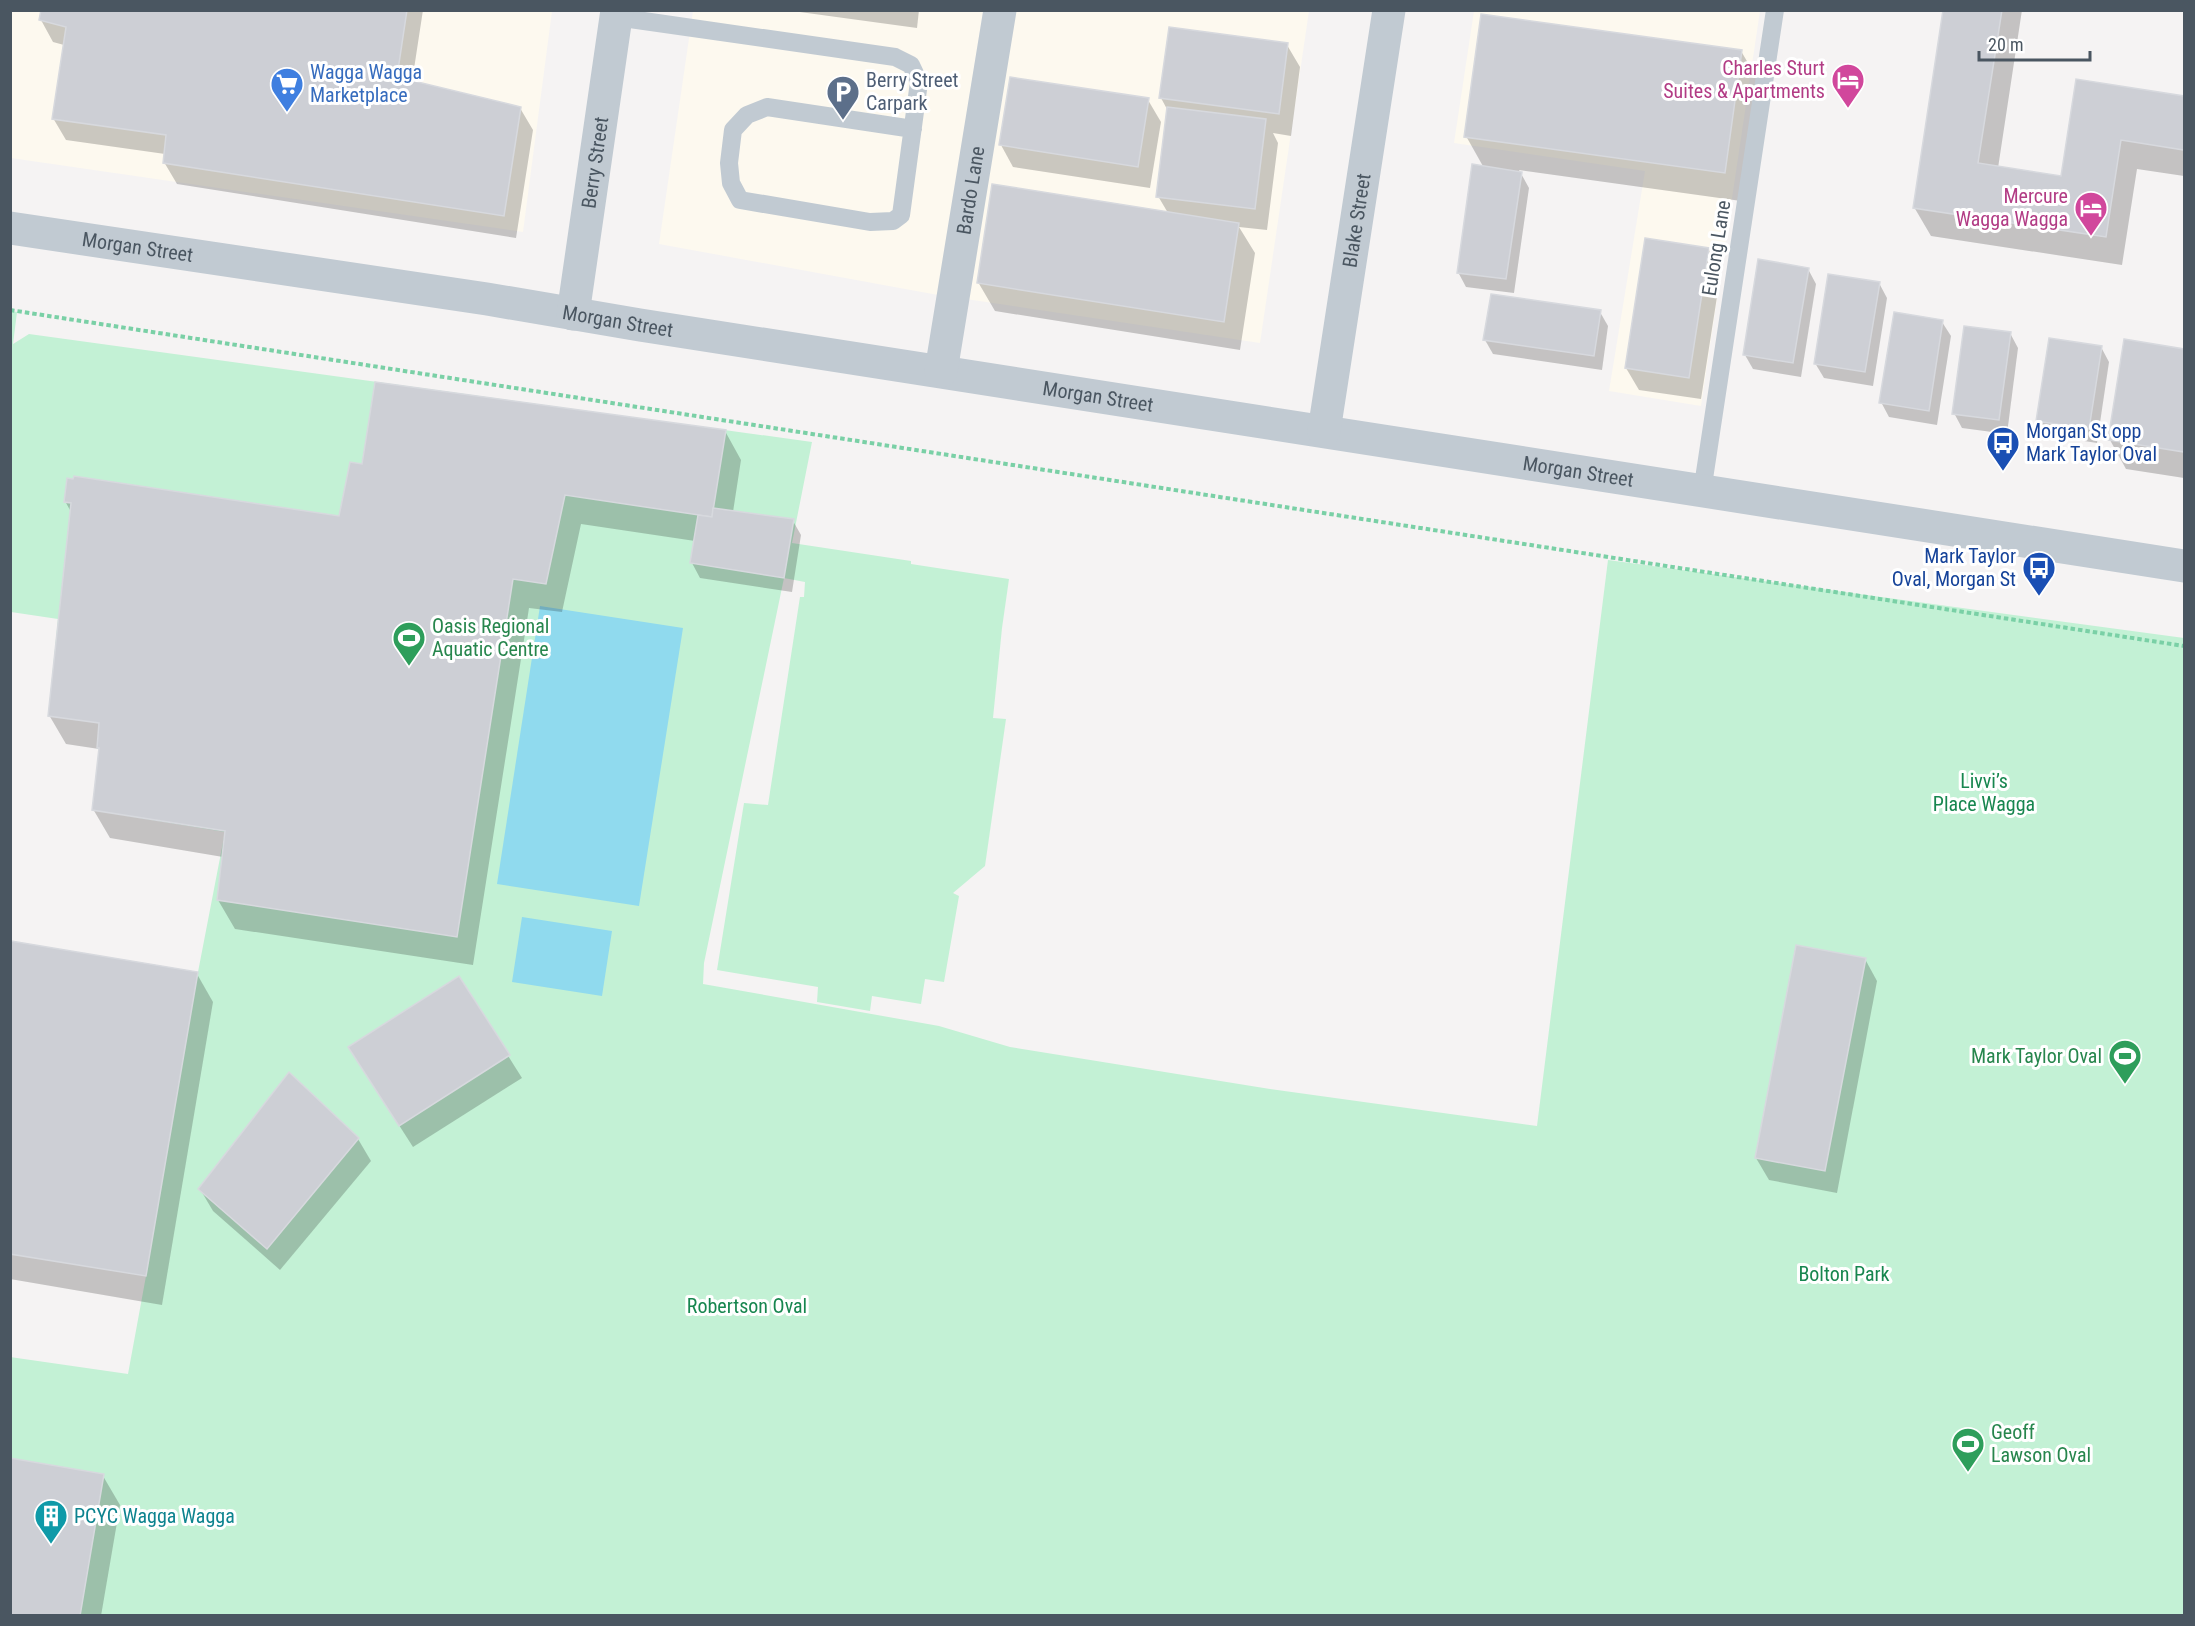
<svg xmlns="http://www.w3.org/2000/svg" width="2195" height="1626" font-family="'Roboto Condensed',sans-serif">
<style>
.commercial{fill:#fdf9ef}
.green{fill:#c3f1d5}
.water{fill:#90daee}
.shadow{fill:#0003}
.building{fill:#cdcfd5;stroke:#d7d9de;stroke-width:1.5}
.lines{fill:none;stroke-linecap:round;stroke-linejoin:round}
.path{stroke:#7ad0a6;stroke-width:4;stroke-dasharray:4.5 3;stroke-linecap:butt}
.service{stroke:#c1cad2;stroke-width:18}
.minor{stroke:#c1cad2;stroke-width:33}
.labels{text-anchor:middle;stroke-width:6;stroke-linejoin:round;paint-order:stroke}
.hotel-label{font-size:20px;fill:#b23c85;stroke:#fff;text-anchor:end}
.shop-label{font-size:20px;fill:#366cbe;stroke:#fff;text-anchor:start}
.service-label{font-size:20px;fill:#4e5e75;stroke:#fff;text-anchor:start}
.street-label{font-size:20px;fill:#4a5661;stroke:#fff}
.transit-label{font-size:20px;fill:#164399;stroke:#fff;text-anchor:start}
.leisure-label{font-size:20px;fill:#27864d;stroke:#fff;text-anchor:start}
.park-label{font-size:20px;fill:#17864f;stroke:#fff}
.culture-label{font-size:20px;fill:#0d838f;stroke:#fff;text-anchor:start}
</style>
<rect width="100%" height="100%" fill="#f5f3f3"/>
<g class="commercial">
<path d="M11,11H552L523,232L11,158Z"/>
<path d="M693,11H983L938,295L659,244Z"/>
<path d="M1012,11H1309L1260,343L966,299Z"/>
<path d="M1474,11H1760L1701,406L1609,391L1645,171L1454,143Z"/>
</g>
<path class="green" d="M11,311L17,312L13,344L29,334L812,442L792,543L911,561V564L1009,579L1002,628L993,718L1006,719L985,866L953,893L959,896L944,982L925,979L921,1004L872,996L870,1011L817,1002L818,987L717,970L744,803L768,805L800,597H804L805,582L784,578L704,963L703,984L939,1026L1010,1047L1270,1089L1537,1126L1608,560L2184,638V1615H11L10,1357L128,1374L146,1276L198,972L225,832L92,810L99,749L97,748L99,723L48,716L58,619L11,612Z"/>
<g class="water">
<path d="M540,606L683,628L639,906L497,884Z"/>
<path d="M522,917L612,931L602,996L512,982Z"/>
</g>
<g class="shadow">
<path d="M42,10H423L412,82L520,108L533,130L516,238L177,184L164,162L165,154L66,140L53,118L64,45L53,42L41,20Z"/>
<path d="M785,10H919L917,28Z"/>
<path d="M1945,10H2022L1998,168L2063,177L2077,81L2184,97V176L2137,169L2122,265L1931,236L1914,207Z"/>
<path d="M1287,45L1300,67L1291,136L1273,133L1278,143L1267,230L1239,227L1255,253L1240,350L995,311L978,282L1168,213L1158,196L1168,111L1161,98Z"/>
<path d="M1741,51L1758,80L1741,201L1519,170L1529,188L1514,293L1466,287L1458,272L1484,168L1466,136Z"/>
<path d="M1148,100L1161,122L1150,188L1013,167L1001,145Z"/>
<path d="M1708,249L1721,271L1701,399L1639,390L1626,368Z"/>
<path d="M1808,269L1816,284L1801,377L1753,369L1745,355Z"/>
<path d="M1879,283L1887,298L1873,386L1824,378L1815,363Z"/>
<path d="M1600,312L1608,326L1602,370L1493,354L1485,340Z"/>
<path d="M1942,322L1951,336L1937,425L1889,417L1881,402Z"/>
<path d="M2010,333L2018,348L2007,434L1962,428L1954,413Z"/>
<path d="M2125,341L2184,351V478L2126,469L2110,440Z"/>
<path d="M2101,347L2109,362L2097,443L2046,435L2037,421Z"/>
<path d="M725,431L741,460L733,512L793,521L801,535L792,592L700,578L692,563L695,541L581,524L562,612L529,608L473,965L235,929L218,900L223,857L110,838L93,809L99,749L66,744L49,715L71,512L65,501L340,517L364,466Z"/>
<path d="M12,942L197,974L213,1002L162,1305L10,1279V954Z"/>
<path d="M1865,959L1877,981L1837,1193L1769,1180L1756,1158Z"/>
<path d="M459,978L522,1078L413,1147L363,1069Z"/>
<path d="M358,1139L371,1161L280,1270L213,1211L200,1189Z"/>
<path d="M103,1476L120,1505L101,1616H10Z"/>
</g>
<g class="building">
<path d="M41,10H407L397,77L521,107L504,216L163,163L166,135L52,119L66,27L39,20Z"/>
<path d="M1943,10H2002L1978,163L2061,176L2076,79L2184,96V150L2121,140L2106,237L1913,208Z"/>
<path d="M1481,14L1742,50L1725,173L1464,137Z"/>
<path d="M1169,27L1288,43L1279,114L1159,98Z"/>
<path d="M1010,77L1149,98L1138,167L999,145Z"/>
<path d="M1167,107L1266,119L1255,209L1156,197Z"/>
<path d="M1472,164L1522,172L1506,279L1457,273Z"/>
<path d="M992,184L1239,223L1224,322L977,283Z"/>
<path d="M1645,238L1709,248L1689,378L1625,368Z"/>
<path d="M1758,259L1809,268L1793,363L1743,355Z"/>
<path d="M1828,274L1880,282L1865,372L1814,364Z"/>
<path d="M1491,294L1601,310L1594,356L1483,340Z"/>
<path d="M1894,312L1943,320L1929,411L1879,403Z"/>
<path d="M1964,326L2011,332L1999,420L1952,414Z"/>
<path d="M2049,338L2102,346L2089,429L2036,421Z"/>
<path d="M2124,339L2184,349V452L2108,440Z"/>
<path d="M375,382L726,430L712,517L565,495L546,584L513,579L457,937L217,900L225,831L92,810L99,748H97L99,723L48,716L71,503L64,502L67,478L73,479L74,476L339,516L350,462L362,464Z"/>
<path d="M713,508L794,519L784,578L690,563L698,515L712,517Z"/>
<path d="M11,941L198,972L146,1276L10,1254Z"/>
<path d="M1796,945L1866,958L1825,1171L1755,1158Z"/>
<path d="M459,976L510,1055L399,1126L348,1047Z"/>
<path d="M289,1072L359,1138L267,1249L198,1189Z"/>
<path d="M10,1458L104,1474L80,1616H10Z"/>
</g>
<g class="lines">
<path class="path" d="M10,310L2184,646"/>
<g class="service">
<path d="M616,17L895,57L911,65L919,82L901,215L893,221L870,222L740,200L731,183L729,163L733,130L747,115L767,107L913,129"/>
<path d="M1702,492L1775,10"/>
</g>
<g class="minor">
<path id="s1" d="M10,228L487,299L640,325L2184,566"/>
<path id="s2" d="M573,314L617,10"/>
<path id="s3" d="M941,371L1000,10"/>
<path id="s4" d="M1324,431L1389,10"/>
</g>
</g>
<defs>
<g id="hotel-pin" transform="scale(1.725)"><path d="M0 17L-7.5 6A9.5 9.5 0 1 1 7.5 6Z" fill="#d1479c" stroke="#fff"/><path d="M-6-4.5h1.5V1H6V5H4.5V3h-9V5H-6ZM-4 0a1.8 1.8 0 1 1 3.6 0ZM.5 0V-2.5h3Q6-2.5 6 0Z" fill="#fff"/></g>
<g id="supermarket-pin" transform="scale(1.725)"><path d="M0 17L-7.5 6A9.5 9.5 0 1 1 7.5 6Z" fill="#3f7fe0" stroke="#fff"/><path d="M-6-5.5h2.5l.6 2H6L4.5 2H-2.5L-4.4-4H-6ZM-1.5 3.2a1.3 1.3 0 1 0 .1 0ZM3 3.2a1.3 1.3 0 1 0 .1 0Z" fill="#fff"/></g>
<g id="parking-pin" transform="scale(1.725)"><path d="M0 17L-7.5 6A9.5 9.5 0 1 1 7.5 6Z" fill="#5c6f8a" stroke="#fff"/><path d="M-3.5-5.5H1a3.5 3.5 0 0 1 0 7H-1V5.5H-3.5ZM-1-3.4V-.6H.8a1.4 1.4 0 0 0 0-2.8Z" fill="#fff"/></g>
<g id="bus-pin" transform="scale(1.725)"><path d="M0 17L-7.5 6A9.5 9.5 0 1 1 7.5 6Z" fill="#1a4fb4" stroke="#fff"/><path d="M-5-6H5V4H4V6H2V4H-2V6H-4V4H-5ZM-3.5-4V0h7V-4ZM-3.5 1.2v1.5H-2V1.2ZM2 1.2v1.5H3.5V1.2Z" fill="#fff"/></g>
<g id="stadium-pin" transform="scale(1.725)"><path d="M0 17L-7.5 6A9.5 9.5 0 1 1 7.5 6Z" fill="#2e9e5b" stroke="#fff"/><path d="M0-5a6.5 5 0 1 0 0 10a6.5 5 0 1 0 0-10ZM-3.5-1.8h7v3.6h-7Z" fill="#fff"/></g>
<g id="building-pin" transform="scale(1.725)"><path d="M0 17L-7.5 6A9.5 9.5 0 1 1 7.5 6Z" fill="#0f9aa8" stroke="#fff"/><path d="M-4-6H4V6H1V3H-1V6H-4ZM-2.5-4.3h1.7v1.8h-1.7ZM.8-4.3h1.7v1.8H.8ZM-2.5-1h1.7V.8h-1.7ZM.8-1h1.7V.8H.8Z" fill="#fff"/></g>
</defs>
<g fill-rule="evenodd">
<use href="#hotel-pin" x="1848" y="80"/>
<use href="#supermarket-pin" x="287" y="84"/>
<use href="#parking-pin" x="843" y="92"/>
<use href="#hotel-pin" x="2091" y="208"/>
<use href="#bus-pin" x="2003" y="443"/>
<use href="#bus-pin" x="2039" y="568"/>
<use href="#stadium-pin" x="409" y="638"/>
<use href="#stadium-pin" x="2125" y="1056"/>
<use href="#stadium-pin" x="1968" y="1444"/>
<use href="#building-pin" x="51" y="1516"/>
</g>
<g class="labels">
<g class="hotel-label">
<text x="1825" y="75">Charles Sturt<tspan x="1825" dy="23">Suites &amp; Apartments</tspan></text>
<text x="2068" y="203">Mercure<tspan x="2068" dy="23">Wagga Wagga</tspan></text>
</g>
<g class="shop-label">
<text x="310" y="79">Wagga Wagga<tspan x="310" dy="23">Marketplace</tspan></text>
</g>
<g class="service-label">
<text x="866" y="87">Berry Street<tspan x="866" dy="23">Carpark</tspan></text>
</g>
<g class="street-label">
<text dy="7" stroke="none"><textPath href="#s2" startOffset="153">Berry Street</textPath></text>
<text dy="7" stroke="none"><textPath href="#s3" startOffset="183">Bardo Lane</textPath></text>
<text dy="7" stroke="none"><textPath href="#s4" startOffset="213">Blake Street</textPath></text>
<text dy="7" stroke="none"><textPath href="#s1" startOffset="129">Morgan Street</textPath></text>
<text transform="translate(1716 248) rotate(-81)" y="7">Eulong Lane</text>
<text dy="7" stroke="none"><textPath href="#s1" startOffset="615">Morgan Street</textPath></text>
<text dy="7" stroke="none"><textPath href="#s1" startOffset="1101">Morgan Street</textPath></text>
<text dy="7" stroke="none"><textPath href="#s1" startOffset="1587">Morgan Street</textPath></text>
</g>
<g class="transit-label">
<text x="2026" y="438">Morgan St opp<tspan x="2026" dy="23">Mark Taylor Oval</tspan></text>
<text x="2016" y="563" text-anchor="end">Mark Taylor<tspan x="2016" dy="23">Oval, Morgan St</tspan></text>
</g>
<g class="leisure-label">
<text x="432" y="633">Oasis Regional<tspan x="432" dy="23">Aquatic Centre</tspan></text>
<text x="2102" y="1063" text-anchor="end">Mark Taylor Oval</text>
<text x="1991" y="1439">Geoff<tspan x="1991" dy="23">Lawson Oval</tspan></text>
</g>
<g class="park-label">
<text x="1984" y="788">Livvi’s<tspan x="1984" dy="23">Place Wagga</tspan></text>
<text x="1844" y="1281">Bolton Park</text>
<text x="747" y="1313">Robertson Oval</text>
</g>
<g class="culture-label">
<text x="74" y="1523">PCYC Wagga Wagga</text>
</g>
</g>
<rect width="2195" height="1626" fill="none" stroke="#4a5661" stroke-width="24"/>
<path d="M1979 51v9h111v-9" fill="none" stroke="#4a5661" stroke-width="3"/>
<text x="1988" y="51" font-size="18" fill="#4a5661" stroke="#ffffff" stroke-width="4.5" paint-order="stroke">20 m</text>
</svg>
